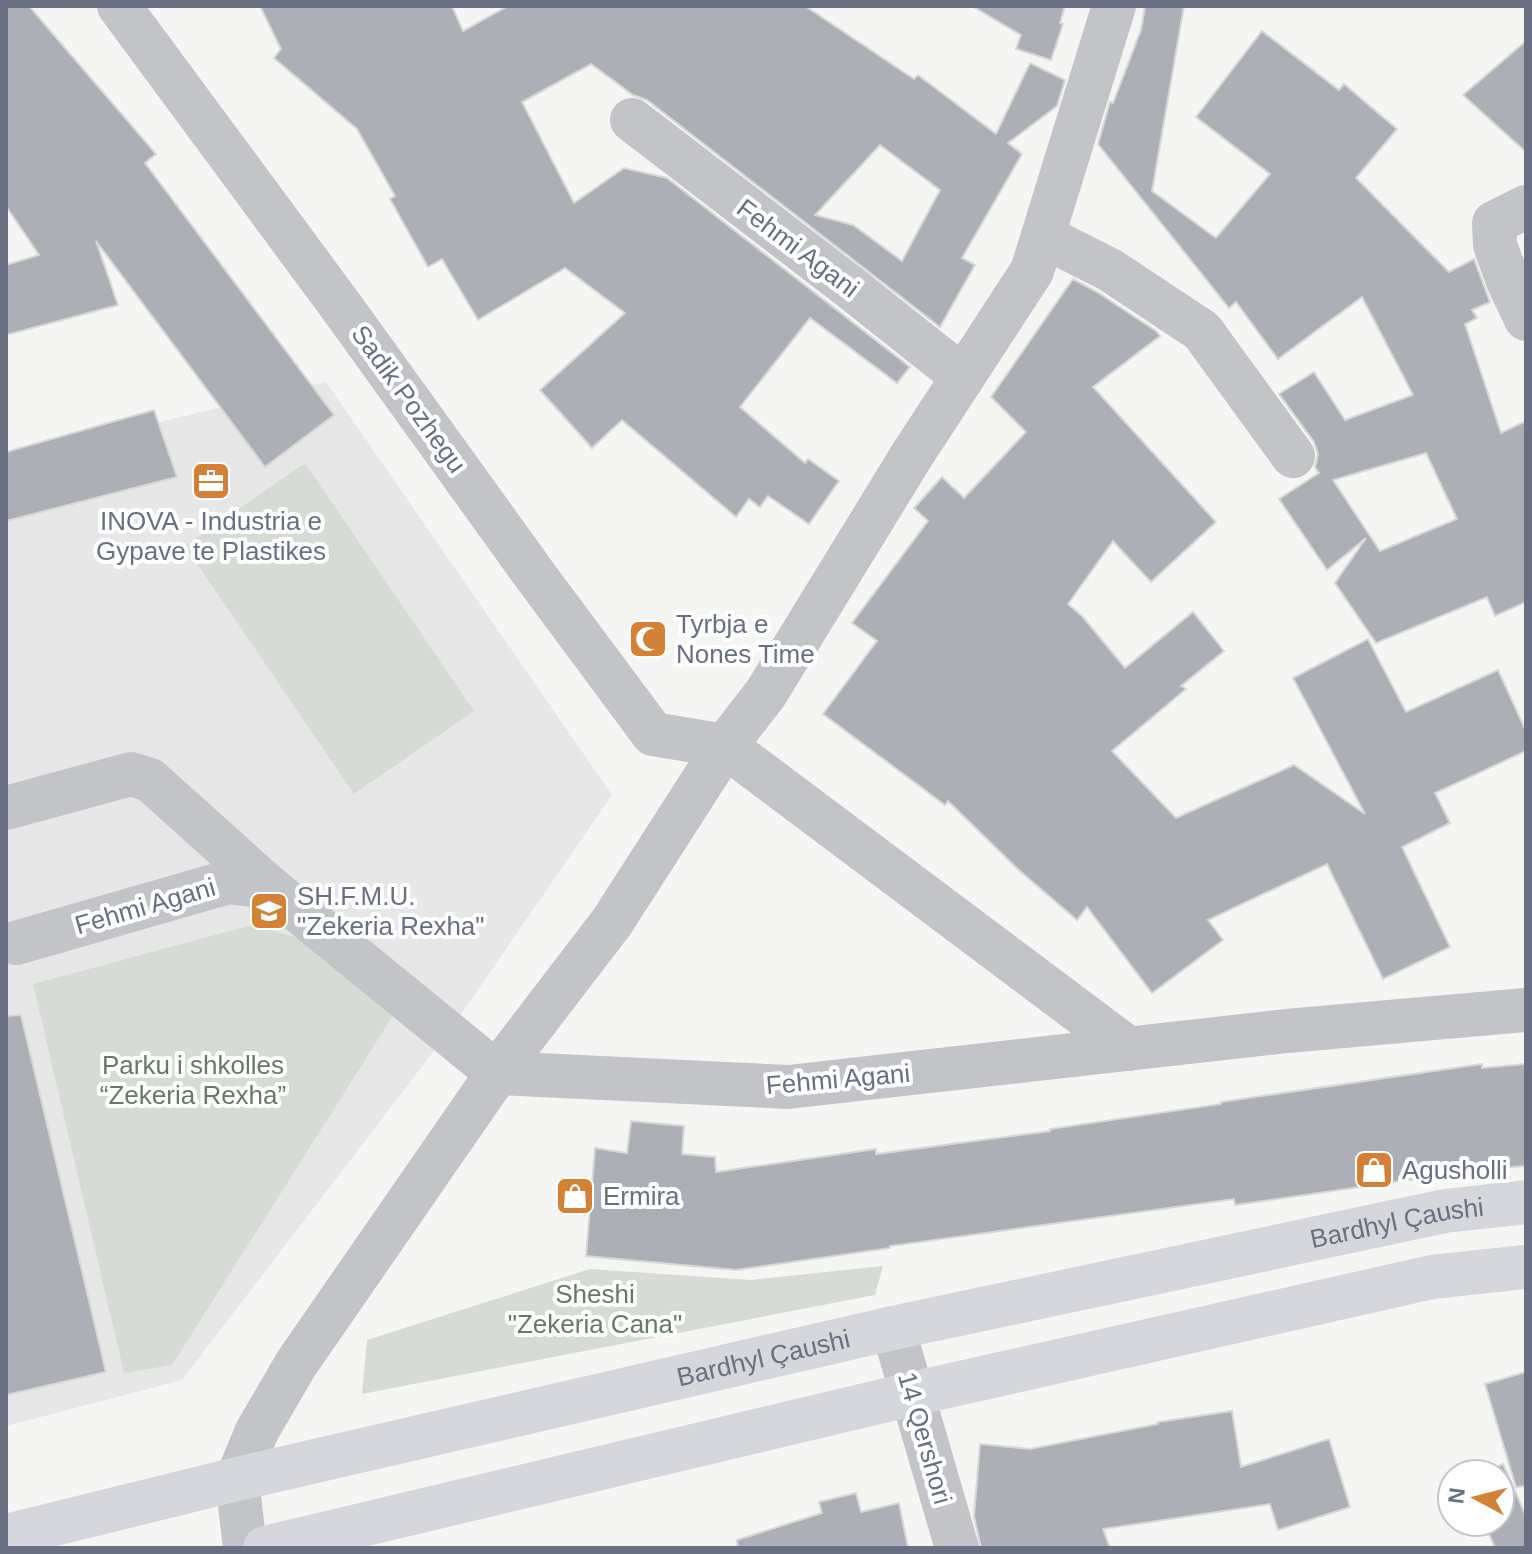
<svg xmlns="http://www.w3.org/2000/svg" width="1532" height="1554" font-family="Arial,sans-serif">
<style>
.built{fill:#e6e7e6}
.green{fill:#d6dcd5}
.building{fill:#acb0b6;stroke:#d7d7d6;stroke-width:2;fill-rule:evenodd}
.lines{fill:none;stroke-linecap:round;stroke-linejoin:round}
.minor{stroke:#c2c4c8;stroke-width:44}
.major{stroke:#d5d7dc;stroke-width:44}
.labels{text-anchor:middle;stroke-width:8;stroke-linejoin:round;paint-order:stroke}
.street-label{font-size:26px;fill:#687081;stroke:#fff}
.poi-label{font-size:26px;fill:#687081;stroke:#fff;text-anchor:start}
.park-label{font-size:26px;fill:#667967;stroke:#fff}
</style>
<rect width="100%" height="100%" fill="#f5f6f3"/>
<path class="built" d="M326,382L612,795L453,1026L182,1380L6,1426V459Z"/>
<g class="green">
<path d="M305,463L474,711L354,794L185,546Z"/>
<path d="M252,925L390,963L408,992L172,1365L124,1373L33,984Z"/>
<path d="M883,1266L875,1295L362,1394L367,1340L590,1269L751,1280Z"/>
</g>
<g class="building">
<path d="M6,6H29L156,154L145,163L334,415L265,467L96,241L118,305L6,335V265L39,255L6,206Z"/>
<path d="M260,6H452L463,31L508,6H805L914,79L918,75L996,134L1030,63L1065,80L1057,106L1008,143L1022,154L962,258L975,265L940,327L647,100L633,95L591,64L522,102L574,203L624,168L667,178L910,367L897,383L810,318L740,407L805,463L808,459L839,481L809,524L768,496L760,507L749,499L736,517L622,420L592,448L540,390L625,313L565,268L478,320L442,259L428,267L390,199L395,196L357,129L274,58L281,49ZM880,145L940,190L902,261L853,225L815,215Z"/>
<path d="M972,6H1065L1060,23L1063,24L1051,60L1016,49L1021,35Z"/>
<path d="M1145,6H1184L1152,191L1216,238L1270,174L1196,117L1262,31L1339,90L1344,84L1397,129L1356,178L1449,272L1474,259L1490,302L1472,310L1477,318L1465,324L1501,433L1526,421V602L1495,616L1487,597L1376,643L1335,583L1366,538L1327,570L1279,499L1319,473L1315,467L1318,454L1314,442L1279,394L1314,372L1345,420L1413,395L1362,297L1278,359L1236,302L1229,308L1098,144L1110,102L1113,103L1141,30ZM1426,453L1457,519L1380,551L1333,480Z"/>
<path d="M1526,41V152L1463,95Z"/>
<path d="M1073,279L1097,292L1156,331L1160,336L1093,387L1216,522L1151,582L1113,541L1068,604L1082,616L1125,668L1193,612L1224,651L1181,686L1186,689L1112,751L1176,818L1294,765L1365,814L1293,678L1368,639L1406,712L1498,670L1526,731V751L1435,793L1450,823L1402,847L1450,947L1383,979L1327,864L1208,920L1223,940L1152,993L1087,907L1077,920L1020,871L948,801L945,805L823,714L877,641L852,623L928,521L914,508L942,477L964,498L1026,432L991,397Z"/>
<path d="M154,410L177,477L6,521V452Z"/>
<path d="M21,1015L106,1372L6,1395V1016Z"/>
<path d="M1482,1064V1068L1526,1064V1166L1478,1170L1235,1205L1234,1199L890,1246V1248L736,1270L586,1256L595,1148L627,1153L631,1121L684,1126L682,1154L715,1157L716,1172L876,1149V1154L1050,1131V1129L1221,1104V1102Z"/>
<path d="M1526,1372V1486L1516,1487L1485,1384Z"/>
<path d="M1232,1411L1241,1467L1329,1439L1350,1507L1278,1530L1270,1504L1103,1529L1110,1548H981L974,1516L980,1444L1030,1449L1158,1424V1422Z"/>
<path d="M1503,1464L1526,1516V1548H1495L1484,1522H1500V1474H1480Z"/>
<path d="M856,1493L861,1512L899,1503L908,1548H738L737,1540L822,1513L819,1502Z"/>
</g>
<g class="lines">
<g class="minor">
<path d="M119,6L343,309L537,578L653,734L725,746L1129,1049"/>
<path d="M632,120L851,288L963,377"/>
<path d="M1526,207L1494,223L1495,245L1508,281L1526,319"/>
<path d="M1043,236L1110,270L1202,331L1293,456"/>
<path d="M6,808L131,774L150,780L269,887"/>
<path d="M16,943L228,882L269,887L497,1073L788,1087L1287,1031L1526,1010"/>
<path d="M893,1328L957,1548"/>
<path d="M245,1548L237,1479L257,1431L296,1364L507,1059L612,922L725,746L766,693L912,455L1032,271L1114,6"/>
</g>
<g class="major">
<path id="s1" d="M6,1536L237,1479L893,1328L1445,1211L1526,1202"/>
<path d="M265,1548L912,1394L1432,1277L1526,1267"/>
</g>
</g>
<defs>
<g id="office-square" transform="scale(2)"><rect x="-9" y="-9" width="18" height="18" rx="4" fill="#d48135" stroke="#fff"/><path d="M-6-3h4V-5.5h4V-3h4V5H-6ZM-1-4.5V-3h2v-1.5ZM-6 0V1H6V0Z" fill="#fff"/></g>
<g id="mosque-square" transform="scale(2)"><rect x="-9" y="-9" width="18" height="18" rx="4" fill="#d48135" stroke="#fff"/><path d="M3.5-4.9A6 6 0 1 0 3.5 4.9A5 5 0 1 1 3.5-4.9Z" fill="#fff"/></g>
<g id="school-square" transform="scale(2)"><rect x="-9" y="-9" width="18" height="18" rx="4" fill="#d48135" stroke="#fff"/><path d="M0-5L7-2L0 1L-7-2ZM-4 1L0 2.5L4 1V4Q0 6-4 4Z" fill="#fff"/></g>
<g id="shop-square" transform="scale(2)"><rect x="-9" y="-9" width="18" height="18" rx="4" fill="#d48135" stroke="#fff"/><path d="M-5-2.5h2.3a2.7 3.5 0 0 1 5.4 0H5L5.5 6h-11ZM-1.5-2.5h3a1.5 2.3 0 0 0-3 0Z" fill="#fff"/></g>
</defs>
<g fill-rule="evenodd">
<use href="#office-square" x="211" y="481"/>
<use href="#mosque-square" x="648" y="639"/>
<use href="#school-square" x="269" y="911"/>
<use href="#shop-square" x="1374" y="1170"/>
<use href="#shop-square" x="575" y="1196"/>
</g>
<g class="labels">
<g class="street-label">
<text transform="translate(798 248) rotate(37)" y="9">Fehmi Agani</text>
<text transform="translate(409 399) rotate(54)" y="9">Sadik Pozhegu</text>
<text transform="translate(145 906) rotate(-16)" y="9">Fehmi Agani</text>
<text transform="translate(838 1079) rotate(-5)" y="9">Fehmi Agani</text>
<text dy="9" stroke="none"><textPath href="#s1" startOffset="1426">Bardhyl Çaushi</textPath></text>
<text dy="9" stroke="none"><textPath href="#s1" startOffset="778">Bardhyl Çaushi</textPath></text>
<text transform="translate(925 1438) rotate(74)" y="9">14 Qershori</text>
</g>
<g class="poi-label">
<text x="211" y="530" text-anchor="middle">INOVA - Industria e<tspan x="211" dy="30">Gypave te Plastikes</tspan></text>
<text x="676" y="633">Tyrbja e<tspan x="676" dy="30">Nones Time</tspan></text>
<text x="297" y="905">SH.F.M.U.<tspan x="297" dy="30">"Zekeria Rexha"</tspan></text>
<text x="1402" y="1179">Agusholli</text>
<text x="603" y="1205">Ermira</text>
</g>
<g class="park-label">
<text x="193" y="1074">Parku i shkolles<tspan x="193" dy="30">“Zekeria Rexha”</tspan></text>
<text x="595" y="1303">Sheshi<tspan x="595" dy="30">"Zekeria Cana"</tspan></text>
</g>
</g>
<rect width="1532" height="1554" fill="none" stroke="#687081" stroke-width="16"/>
<g transform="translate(1476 1498) rotate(277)"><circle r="38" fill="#ffffff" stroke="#c3c6cd" stroke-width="2"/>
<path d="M0-6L14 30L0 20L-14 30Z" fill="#d48135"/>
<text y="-12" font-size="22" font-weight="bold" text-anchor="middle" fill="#687081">N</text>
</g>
</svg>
